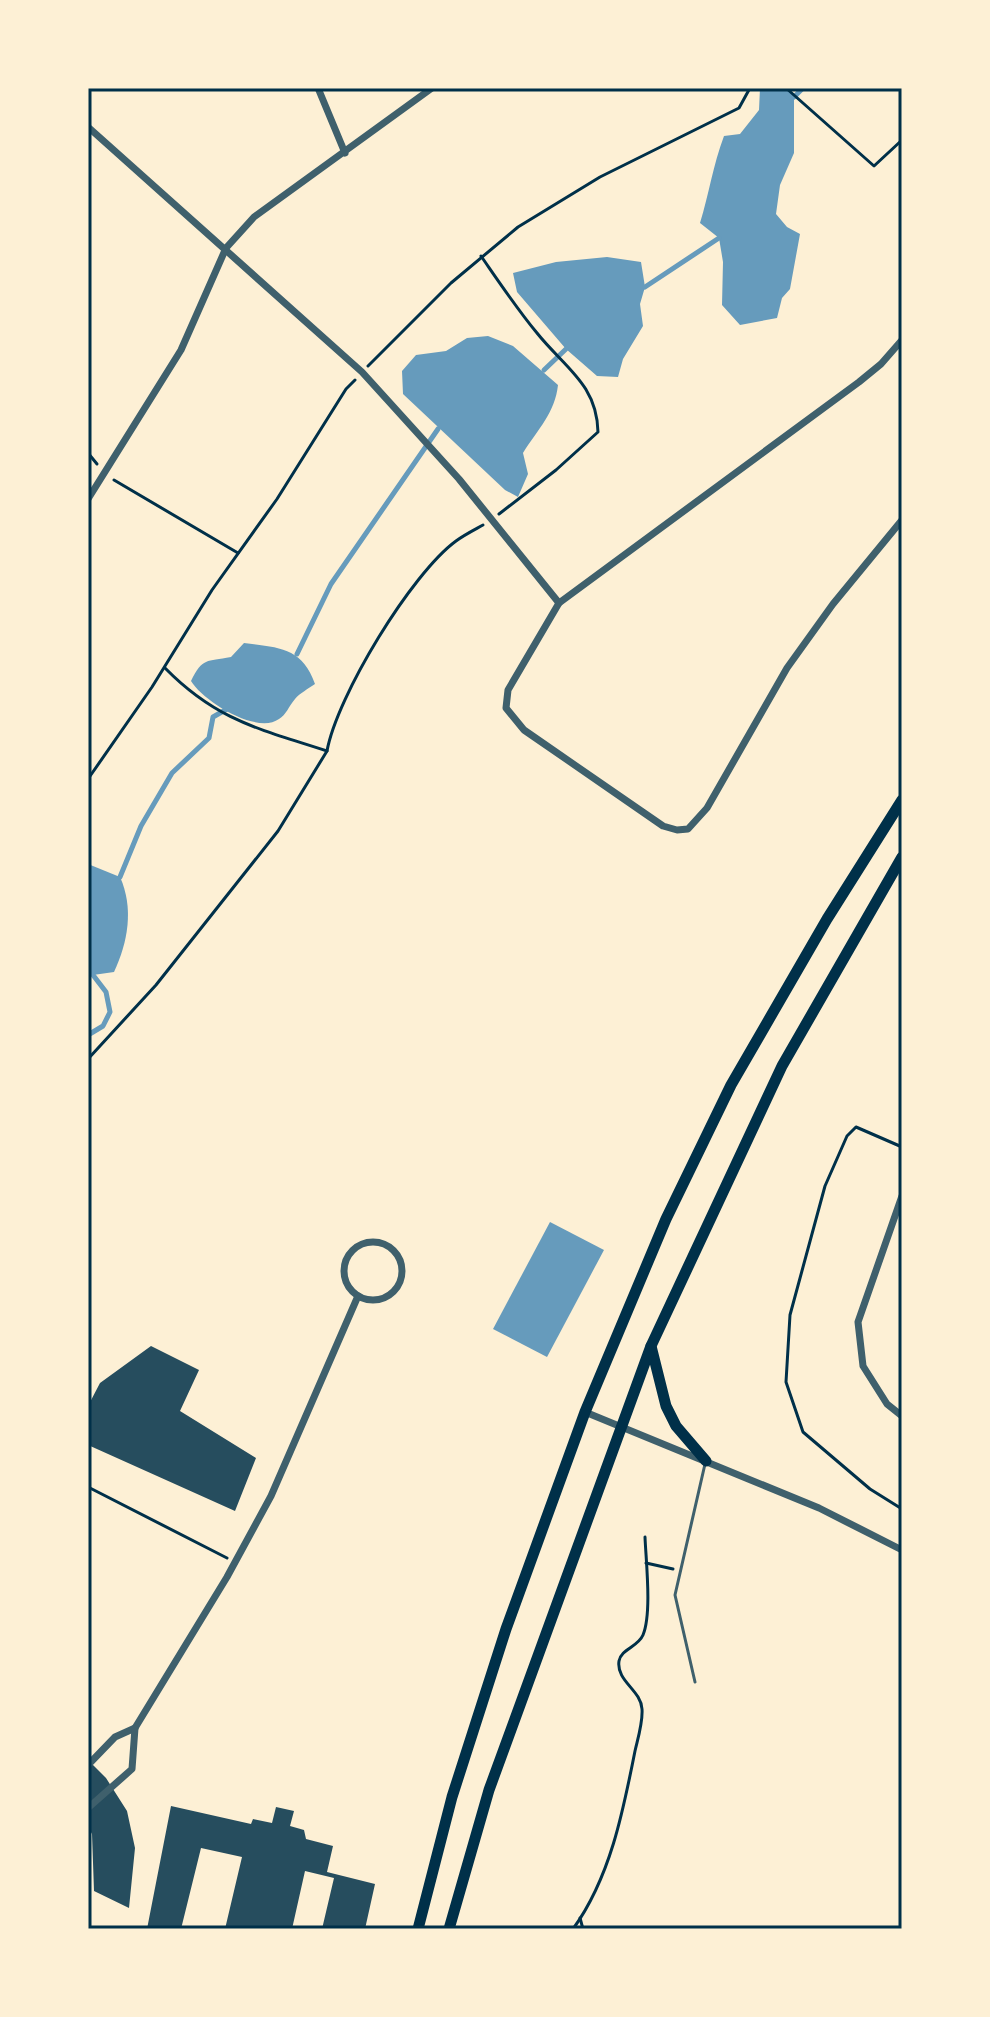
<svg xmlns="http://www.w3.org/2000/svg" width="990" height="2017" font-family="'Public Sans',sans-serif">
<style>
.water{fill:#669bbc}
.lines{fill:none;stroke-linecap:round;stroke-linejoin:round}
.stream{stroke:#669bbc;stroke-width:5}
.building{fill:#264d5e}
.path{stroke:#003049;stroke-width:3}
.service{stroke:#3f606c;stroke-width:3}
.minor{stroke:#3f606c;stroke-width:7}
.primary{stroke:#003049;stroke-width:11}
.neatline{fill:none;stroke:#003049;stroke-width:3}
</style>
<rect width="100%" height="100%" fill="#fdf0d5"/>
<g class="water">
<path d="M760,88H789L794,97V153L780,185L776,214L787,227L800,234L790,289L782,298L777,318L740,325L722,305L723,262L719,238L700,223C709,194 713,165 724,136L740,134L759,110Z"/>
<path d="M607,257L641,262L645,287L640,304L643,326L623,359L618,377L597,376L566,349L517,292L513,273L556,262Z"/>
<path d="M488,336L513,346L558,385C555,413 538,429 523,453L528,474L518,497L505,490L403,394L402,371L416,355L446,351L467,338Z"/>
<path d="M244,643C279,648 302,647 315,684C308,689 300,693 295,699C289,706 286,715 279,719C257,735 203,701 191,681C203,657 206,662 231,657Z"/>
<path d="M88,864L120,877C134,908 128,942 114,972L93,975L88,974Z"/>
<path d="M550,1222L604,1250L547,1357L493,1329Z"/>
</g>
<g class="lines">
<g class="stream">
<path d="M794,97L803,88"/>
<path d="M645,287L719,238"/>
<path d="M544,370L566,349"/>
<path d="M297,654L331,584L438,429"/>
<path d="M120,877L141,826L172,773L209,738L213,717L227,709"/>
<path d="M88,1035L103,1026L110,1012L106,992L93,975"/>
</g>
</g>
<g class="building">
<path d="M151,1346L199,1370L180,1411L256,1458L235,1511L88,1445V1406L100,1383Z"/>
<path d="M88,1760L106,1778L127,1811L135,1848L129,1908L94,1891L92,1834L88,1827Z"/>
<path d="M171,1806L251,1824L253,1819L272,1823L276,1807L294,1811L290,1826L304,1830L306,1839L333,1846L327,1872L375,1884L365,1929H322L334,1878L305,1871L292,1929H225L242,1857L201,1848L181,1929H147Z"/>
</g>
<g class="lines">
<g class="path">
<path d="M786,88L874,166L902,140"/>
<path d="M481,256C499,282 517,309 537,333C564,367 597,384 598,432L556,470L499,514"/>
<path d="M368,366L451,283L518,227L600,177L739,108L750,88"/>
<path d="M88,453L97,464"/>
<path d="M114,480L238,553"/>
<path d="M327,751C337,696 411,574 456,541C464,535 474,530 483,525"/>
<path d="M88,779L152,687L212,590L277,499L346,389L355,380"/>
<path d="M88,1059L156,985L278,831L327,751C260,729 217,721 165,668"/>
<path d="M902,1147L856,1127L847,1136L825,1186L790,1315L786,1382L803,1432L870,1489L902,1509"/>
<path d="M88,1487L227,1558"/>
<path d="M646,1563L673,1569"/>
<path d="M580,1918L583,1929"/>
<path d="M573,1929C610,1878 623,1812 635,1751C638,1738 643,1722 642,1709C641,1690 616,1681 619,1661C621,1649 638,1647 643,1635C652,1613 646,1562 645,1537"/>
</g>
<path class="service" d="M695,1682L675,1595L705,1464"/>
<g class="minor">
<path d="M318,88L345,153"/>
<path d="M88,127L362,372L459,479L559,603"/>
<path d="M902,340L881,364L859,382L559,603L508,690L506,708L524,730L663,826L677,830L688,829L707,808L787,668L833,604L902,520"/>
<path d="M88,499L181,350L226,248L254,217L432,88"/>
<path d="M902,1196L858,1322L863,1366L887,1404L902,1416"/>
<circle cx="373" cy="1271" r="29"/>
<path d="M585,1412L819,1508L902,1550"/>
<path d="M88,1765L115,1737L135,1728"/>
<path d="M88,1808L132,1769L135,1728L227,1577L271,1496L358,1296"/>
</g>
<g class="primary">
<path d="M651,1346L666,1406L676,1426L706,1461"/>
<path d="M418,1929L452,1797L506,1629L585,1412L666,1219L731,1085L827,919L902,800"/>
<path d="M449,1929L489,1790L651,1346L782,1066L902,857"/>
</g>
</g>
<rect width="990" height="2017" fill="none" stroke="#fdf0d5" stroke-width="180"/>
<rect x="90" y="90" width="810" height="1837" class="neatline"/>
</svg>
